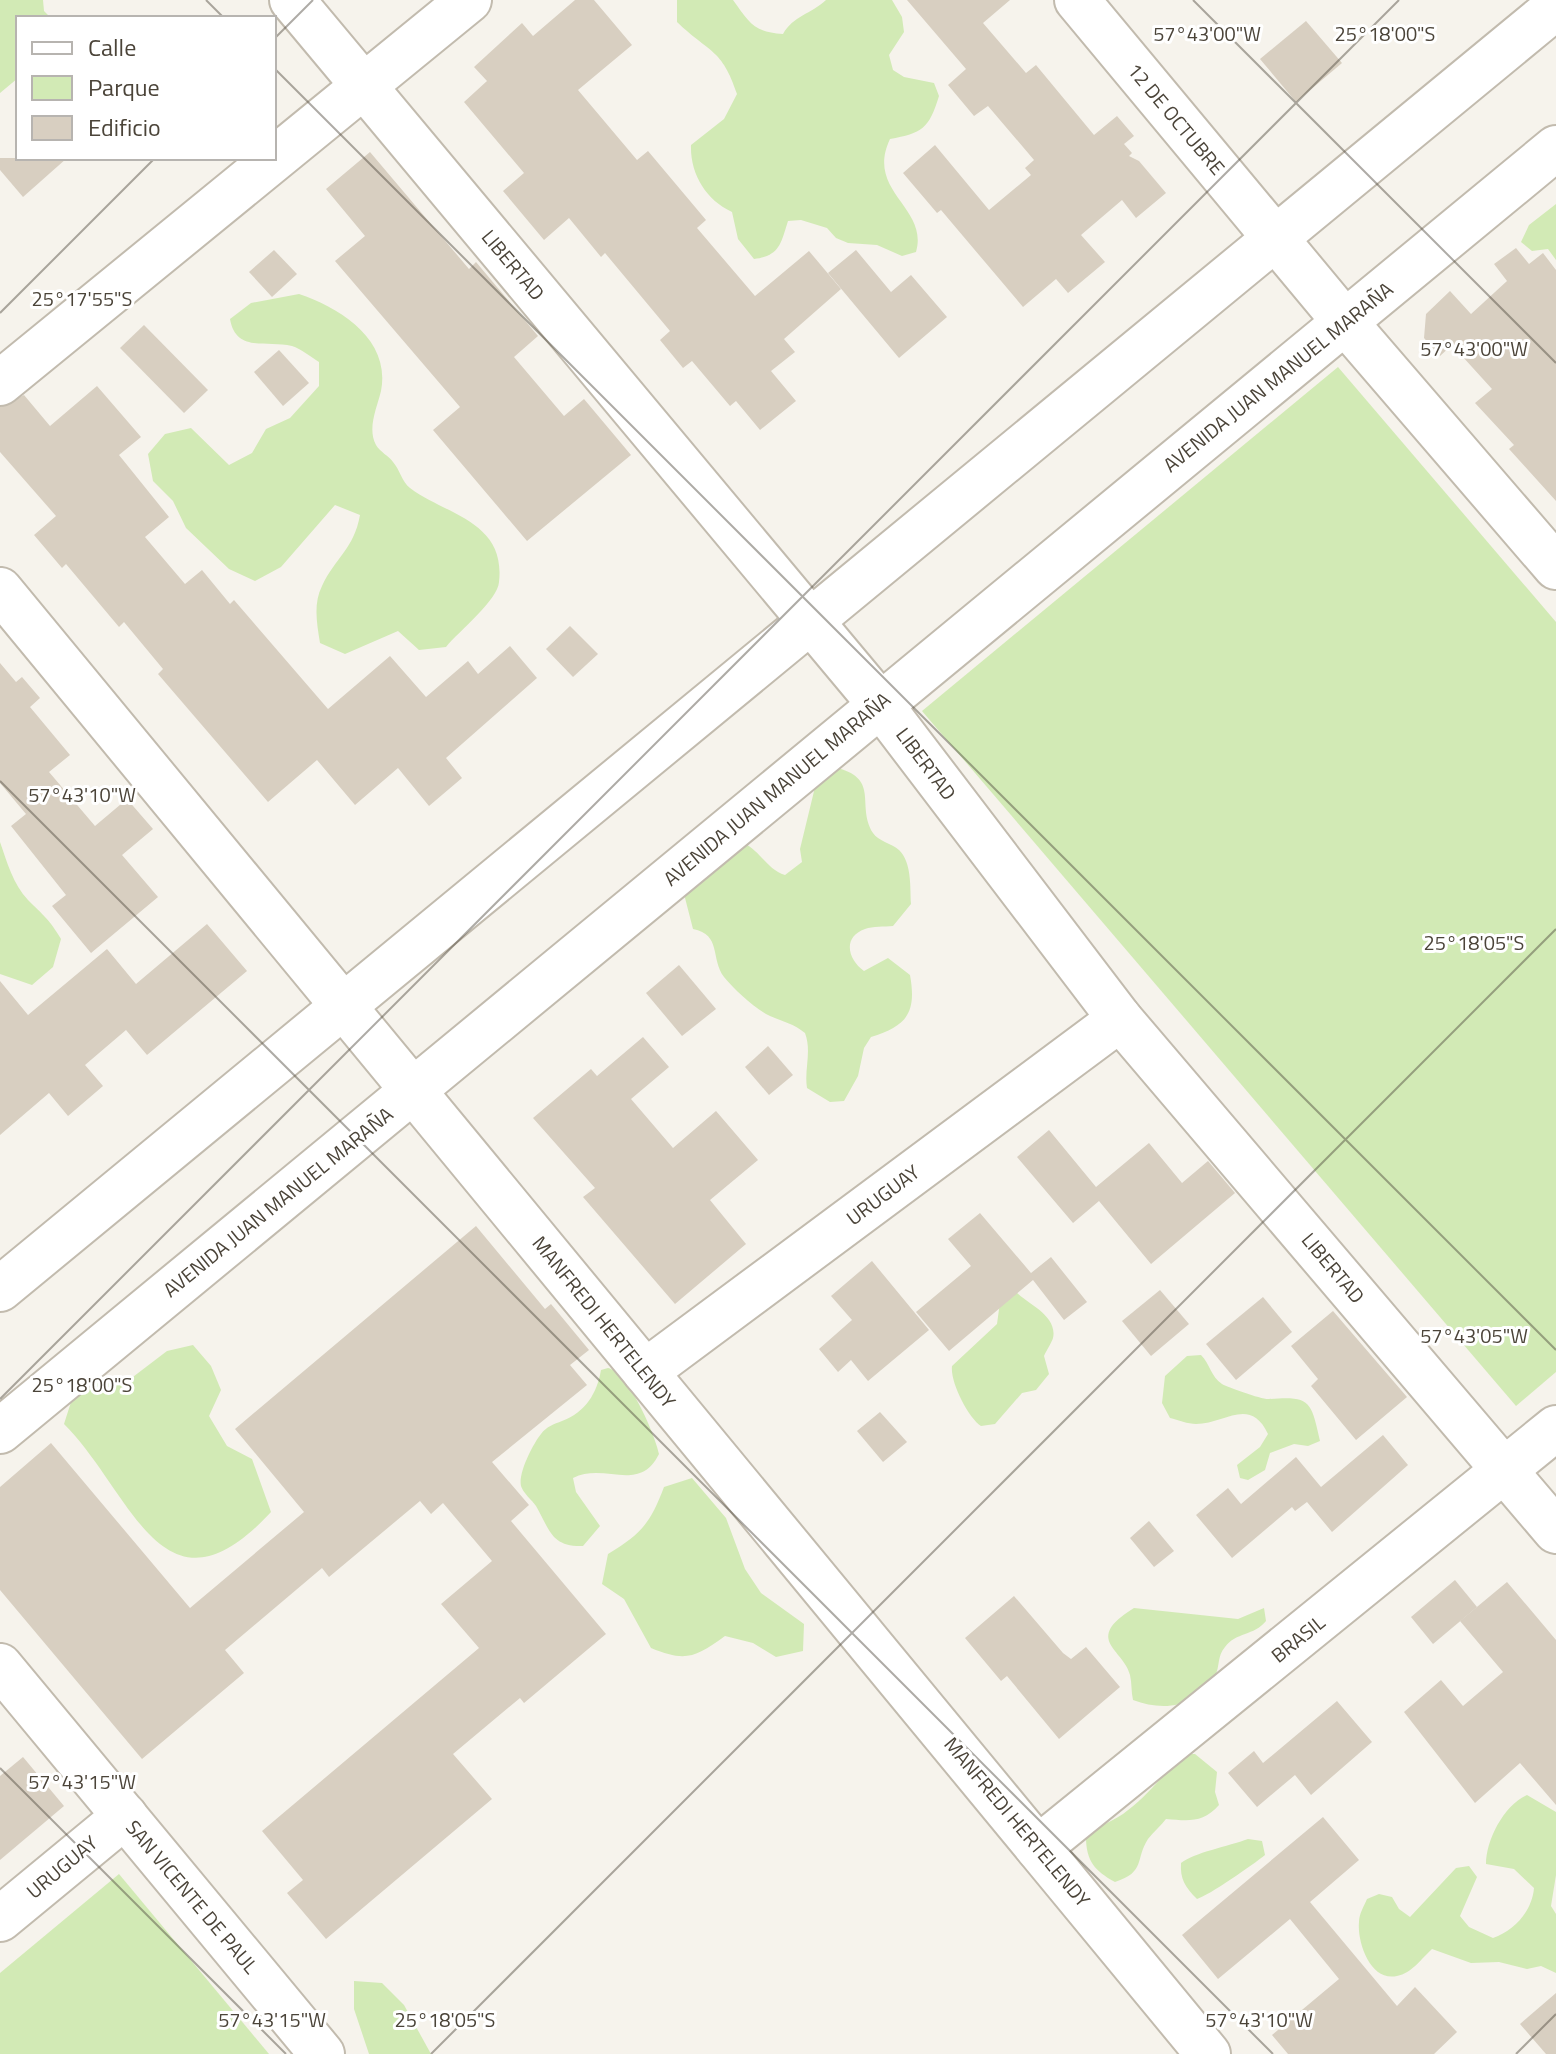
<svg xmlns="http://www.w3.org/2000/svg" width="1556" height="2054" font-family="'Titillium Web',sans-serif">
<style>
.green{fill:#d2eab5}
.building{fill:#d8cfc1}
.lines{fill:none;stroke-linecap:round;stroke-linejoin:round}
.minor-casing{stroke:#c2bbae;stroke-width:48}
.minor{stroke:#fff;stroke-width:44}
.ticks{fill:none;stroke:#4b4439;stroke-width:2;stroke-opacity:0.45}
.labels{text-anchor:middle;stroke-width:6;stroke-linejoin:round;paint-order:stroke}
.street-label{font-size:20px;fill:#4b4439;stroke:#fff}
.ticks-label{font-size:20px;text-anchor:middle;fill:#4b4439;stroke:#fff;stroke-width:6;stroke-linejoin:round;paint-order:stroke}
</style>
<rect width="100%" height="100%" fill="#f6f3ec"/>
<g class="green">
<path d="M0,0H43L44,11L51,18H18V78L0,93Z"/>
<path d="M677,0H733C749,22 753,32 783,34C793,16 811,14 826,0H892L902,17L904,32L889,55L893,70L904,77L934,83L939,96C929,129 922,133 890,139C865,192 929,207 916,252L902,256L877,245L848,243L836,238L827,228L801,220L788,221C781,243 780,256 754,259L738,239L732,212C706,200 690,174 691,145L724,119L737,94C722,48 709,53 677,22Z"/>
<path d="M1556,204V260L1548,249L1532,251L1521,242L1529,225Z"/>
<path d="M299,294C341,308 391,340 381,391C377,408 367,428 376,445C380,452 389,456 393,462C400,470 402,482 410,488C446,515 506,521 499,582C498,600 459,631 446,647L419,650L398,631L345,654L320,643C317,624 313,604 322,586C335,558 354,549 360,515L335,505L281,567L255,581L229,569L186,528L173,501L153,481L148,454L165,434L191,428L229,465L252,453L266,429L290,418L319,386V362C311,357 301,349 292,346C266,340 236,353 230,319L251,303Z"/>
<path d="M1338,367L1556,622V1372L1516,1406L922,711Z"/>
<path d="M838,768C880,780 856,805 873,833C878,841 891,843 899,850C912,863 910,887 911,904L893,926C884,927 873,926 865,929C842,937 848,960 864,971L888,958L910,975C917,1014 906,1026 871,1037L864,1048L858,1076L844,1101L830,1102L807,1088C804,1069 812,1052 805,1033C793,1023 780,1021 766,1014C752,1006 734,989 724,977C710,958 722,935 693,929L684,894L744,843C761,852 767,869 785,875L802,862L800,849L816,783Z"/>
<path d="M0,842C7,862 13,884 28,900C43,915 50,920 61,939L53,967L32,985L0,974Z"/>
<path d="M1016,1292C1028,1304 1058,1316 1053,1338C1052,1342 1046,1351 1044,1356L1049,1374L1036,1390L1022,1393L995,1424L981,1426C968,1417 950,1382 952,1366L997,1324L1000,1302Z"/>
<path d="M193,1345L211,1366L221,1390L209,1416L227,1446L252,1459L271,1512C163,1629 133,1493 64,1424L72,1399L95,1382L125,1383L167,1351Z"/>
<path d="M1201,1355C1210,1364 1211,1377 1222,1384C1227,1387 1263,1400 1269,1399C1310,1396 1311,1400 1320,1441L1308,1446L1294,1444L1270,1453L1265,1470L1248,1480L1240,1478L1237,1465L1260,1447L1268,1434C1250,1396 1225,1424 1196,1424C1188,1424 1178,1420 1170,1418L1162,1403L1165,1376L1187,1356Z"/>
<path d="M608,1368C628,1372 655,1434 659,1454C639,1494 605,1462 573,1478L576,1492L600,1526L583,1546C551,1547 550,1530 536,1506C532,1500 523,1493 521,1486C518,1473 533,1444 541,1434C546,1427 554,1424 562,1421C586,1412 597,1393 601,1370Z"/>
<path d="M692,1478L726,1518L745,1569L761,1593L804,1624L803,1651L776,1657L753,1643L725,1636C695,1658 685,1662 651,1648L624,1599L602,1584L608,1554C641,1534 650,1524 664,1487Z"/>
<path d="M1134,1608L1238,1619L1264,1608L1266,1621C1254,1636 1236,1632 1225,1647C1217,1656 1220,1667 1215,1676C1198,1707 1164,1712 1133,1700C1131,1692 1132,1683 1130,1675C1124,1649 1082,1640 1134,1608Z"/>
<path d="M1180,1754H1195L1217,1772L1215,1792L1219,1805C1203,1823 1189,1821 1166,1819C1161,1826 1153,1832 1148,1839C1135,1859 1146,1872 1115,1882C1095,1871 1086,1861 1086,1837C1097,1826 1110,1823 1123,1814C1145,1798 1164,1776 1180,1754Z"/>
<path d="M1527,1795L1556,1812V1875L1551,1906L1556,1914V1973L1541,1966L1527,1969L1499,1962L1471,1963L1432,1949C1421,1959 1412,1973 1397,1976C1371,1982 1357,1943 1359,1922C1359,1914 1364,1906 1367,1899L1379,1894L1392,1897L1399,1909L1410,1917L1456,1868L1469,1866L1477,1877L1460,1916L1469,1927L1493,1938C1515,1930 1532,1911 1534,1888L1514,1869L1486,1864C1486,1840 1504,1805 1527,1795Z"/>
<path d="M1248,1839L1262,1841L1265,1855C1254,1864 1208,1896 1197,1899C1185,1887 1180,1879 1181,1863C1193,1853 1229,1846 1248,1839Z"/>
<path d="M119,1874L269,2054H0V1973Z"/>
<path d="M354,1981L382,1983L404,2005L431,2054H369L354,2009Z"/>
</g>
<g class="building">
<path d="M575,0H594L632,45L578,90L637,160L648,151L706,220L697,228L755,296L809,251L841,289L784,339L795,352L771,371L796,401L760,430L736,401L730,406L692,361L683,368L660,340L670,331L605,253L601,257L569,218L544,240L503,191L524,173L464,102L487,81L474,67L522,23L533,36Z"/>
<path d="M907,0H1010L983,23L1026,73L1036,65L1094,135L1117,116L1134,136L1124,144L1132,153L1129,156L1139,161L1166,193L1136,218L1122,200L1081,235L1105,262L1068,293L1056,279L1023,307L941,210L937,213L903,173L935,145L989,210L1031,175L1025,168L1034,160L988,106L974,116L948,85L966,69Z"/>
<path d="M1306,21L1342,63L1296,102L1260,59Z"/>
<path d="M370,152L469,269L476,262L538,336L514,357L564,416L584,399L631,455L527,541L433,430L460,407L335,261L365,236L326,189Z"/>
<path d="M0,158H67L23,197L0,170Z"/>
<path d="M1516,248L1529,264L1543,253L1556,270V501L1509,449L1514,445L1475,403L1492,389L1452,345L1440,356L1424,338L1426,314L1450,291L1471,314L1507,281L1494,264Z"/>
<path d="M274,250L297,274L272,297L249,272Z"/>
<path d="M856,250L891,292L911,275L947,317L899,358L828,273Z"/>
<path d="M144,325L208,390L184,413L120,348Z"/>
<path d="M279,350L309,383L283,406L254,372Z"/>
<path d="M97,386L141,437L119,455L169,517L145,537L185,584L202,570L230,604L234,600L328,709L390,656L426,697L468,661L478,674L510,646L537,678L446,758L462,778L429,806L398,768L355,805L317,760L268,802L158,674L163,669L124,622L119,627L66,564L62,568L34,535L56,516L0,452V407L24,395L50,426Z"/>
<path d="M570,626L598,654L573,677L546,649Z"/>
<path d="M0,663L16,682L22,677L40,698L30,707L70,755L49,772L95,826L127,799L153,829L122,855L158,897L91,953L52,906L66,895L11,826L26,814L0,783Z"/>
<path d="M207,924L247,971L147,1055L126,1030L85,1065L103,1086L68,1116L49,1093L0,1135V981L28,1015L107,949L136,984Z"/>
<path d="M679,965L716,1009L682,1036L646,993Z"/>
<path d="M643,1037L669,1067L631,1099L673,1148L716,1111L758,1160L710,1200L746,1244L675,1304L583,1197L595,1188L533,1118L591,1069L597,1076Z"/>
<path d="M768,1046L793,1075L769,1095L745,1067Z"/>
<path d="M1049,1130L1096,1187L1149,1143L1182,1183L1208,1161L1235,1193L1151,1264L1099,1201L1073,1223L1017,1157Z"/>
<path d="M980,1213L1031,1273L1051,1257L1087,1302L1064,1320L1033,1280L949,1351L916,1312L971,1266L948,1239Z"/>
<path d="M476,1226L545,1309L551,1304L589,1350L570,1365L587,1385L492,1462L529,1505L511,1521L606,1634L524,1703L520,1698L453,1754L492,1799L326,1939L287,1893L303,1880L262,1831L479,1648L441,1604L492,1561L443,1503L431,1514L420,1501L329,1577L322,1568L225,1650L244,1673L142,1759L0,1590V1487L51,1443L190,1608L304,1512L235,1429Z"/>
<path d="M872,1261L929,1330L868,1381L851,1360L838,1372L819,1349L852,1320L831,1296Z"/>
<path d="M1160,1290L1189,1324L1151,1356L1122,1321Z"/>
<path d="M1263,1297L1292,1332L1236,1380L1206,1344Z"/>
<path d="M1333,1311L1407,1397L1356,1440L1311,1386L1318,1379L1291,1346Z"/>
<path d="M880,1412L907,1442L883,1462L857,1431Z"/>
<path d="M1383,1435L1408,1465L1332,1532L1307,1502L1295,1511L1292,1507L1232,1558L1196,1515L1228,1488L1241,1504L1296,1457L1321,1487Z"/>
<path d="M1149,1521L1174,1551L1154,1567L1130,1538Z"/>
<path d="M1455,1580L1477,1607L1433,1644L1411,1617Z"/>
<path d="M1507,1582L1556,1640V1805L1520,1763L1475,1803L1404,1712L1441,1680L1463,1706L1503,1672L1460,1621Z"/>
<path d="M1014,1596L1063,1653L1071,1659L1086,1647L1120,1687L1059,1739L1007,1676L1001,1681L965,1638Z"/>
<path d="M1337,1701L1372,1742L1311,1795L1295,1775L1257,1807L1228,1773L1254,1751L1263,1763Z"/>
<path d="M23,1757L64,1806L0,1860V1776Z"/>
<path d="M1323,1817L1359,1860L1310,1902L1397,2006L1415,1987L1457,2032L1434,2054H1288L1272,2035L1339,1979L1290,1919L1218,1979L1182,1935Z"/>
<path d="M1556,1993V2054H1546L1520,2024Z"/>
</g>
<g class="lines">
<g class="minor-casing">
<g id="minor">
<path d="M292,0L880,704L1120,1019L1556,1531"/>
<path d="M1077,0L1345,322L1556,567"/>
<path d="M0,383L469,0"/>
<path d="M0,590L1208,2054"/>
<path d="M0,1289L1556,7"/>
<path d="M645,1372L1120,1019"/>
<path d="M0,1431L1556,148"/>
<path d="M0,1666L322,2054"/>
<path d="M1038,1848L1556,1428"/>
<path d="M0,1919L125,1816"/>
</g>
</g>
<use href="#minor" class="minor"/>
</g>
<path class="ticks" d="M206,0L224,18M1193,0L1556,363M274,39L313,0M274,68L1556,1350M0,313L155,158M0,781L1273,2054M0,1399L1399,0M0,1768L286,2054M431,2054L1556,929M1516,2054L1556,2014"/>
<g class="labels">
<g class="street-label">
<text transform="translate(1176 119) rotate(50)" y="7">12 DE OCTUBRE</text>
<text transform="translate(513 265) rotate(50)" y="7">LIBERTAD</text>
<text transform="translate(1278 377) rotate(-39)" y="7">AVENIDA JUAN MANUEL MARAÑA</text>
<text transform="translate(926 764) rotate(53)" y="7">LIBERTAD</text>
<text transform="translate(777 789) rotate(-40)" y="7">AVENIDA JUAN MANUEL MARAÑA</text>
<text transform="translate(883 1195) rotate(-37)" y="7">URUGUAY</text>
<text transform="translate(278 1202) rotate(-39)" y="7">AVENIDA JUAN MANUEL MARAÑA</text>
<text transform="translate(1333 1268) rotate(50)" y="7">LIBERTAD</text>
<text transform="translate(604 1322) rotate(51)" y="7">MANFREDI HERTELENDY</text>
<text transform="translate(1298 1639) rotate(-39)" y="7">BRASIL</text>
<text transform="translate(1017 1822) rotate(50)" y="7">MANFREDI HERTELENDY</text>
<text transform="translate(62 1867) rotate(-40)" y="7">URUGUAY</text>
<text transform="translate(192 1897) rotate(50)" y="7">SAN VICENTE DE PAUL</text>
</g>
</g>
<g class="ticks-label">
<text x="1207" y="41">57°43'00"W</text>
<text x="1385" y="41">25°18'00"S</text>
<text x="82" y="306">25°17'55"S</text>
<text x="1474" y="356">57°43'00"W</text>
<text x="82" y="802">57°43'10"W</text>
<text x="1474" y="950">25°18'05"S</text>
<text x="1474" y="1343">57°43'05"W</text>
<text x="82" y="1392">25°18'00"S</text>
<text x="82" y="1789">57°43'15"W</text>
<text x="445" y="2027">25°18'05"S</text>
<text x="272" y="2027">57°43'15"W</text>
<text x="1259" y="2027">57°43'10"W</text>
</g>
<rect x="16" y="16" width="260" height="144" fill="#ffffff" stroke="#b7b4b0" stroke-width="2"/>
<rect x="32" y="42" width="40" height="12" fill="#ffffff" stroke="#b7b4b0" stroke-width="2"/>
<text x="88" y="56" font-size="24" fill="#4b4439">Calle</text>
<rect x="32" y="76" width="40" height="24" fill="#d2eab5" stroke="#b7b4b0" stroke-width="2"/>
<text x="88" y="96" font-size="24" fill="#4b4439">Parque</text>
<rect x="32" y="116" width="40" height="24" fill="#d8cfc1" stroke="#b7b4b0" stroke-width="2"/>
<text x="88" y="136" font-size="24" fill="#4b4439">Edificio</text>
</svg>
